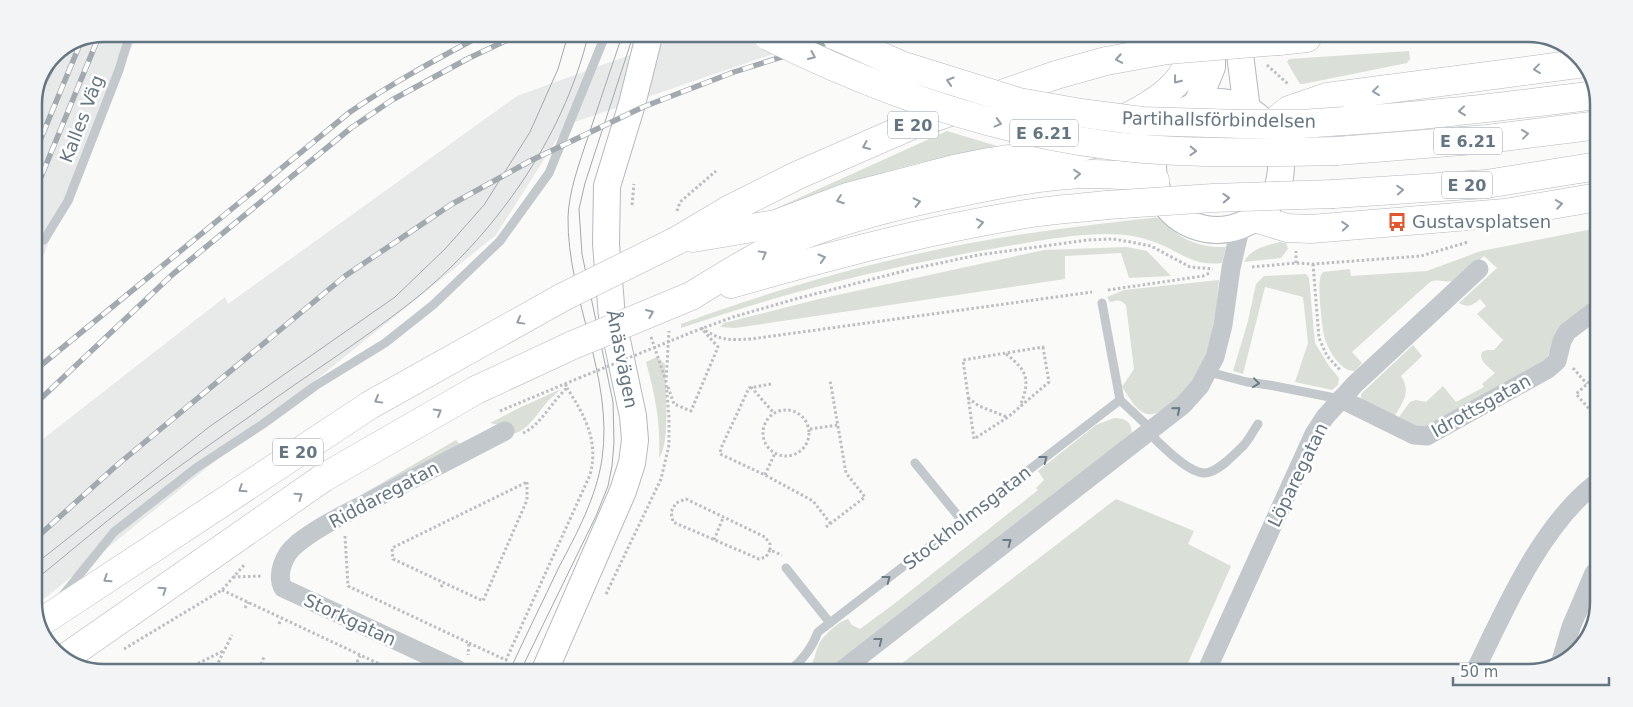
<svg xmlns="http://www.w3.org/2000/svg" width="1633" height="707" font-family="'DejaVu Sans',sans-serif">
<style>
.built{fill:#e8e9e9}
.green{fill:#dadfd7}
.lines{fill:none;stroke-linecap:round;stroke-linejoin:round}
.secondary-casing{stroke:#b3babf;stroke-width:28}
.highway-casing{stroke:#b4b9bd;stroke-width:29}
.path{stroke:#bbbfc2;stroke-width:3;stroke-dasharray:2.5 2.5;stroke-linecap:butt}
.lane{stroke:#c3c8cc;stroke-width:9}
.street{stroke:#c3c8cc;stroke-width:19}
.secondary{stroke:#fff;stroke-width:26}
.highway{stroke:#fff;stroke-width:28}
.tram{stroke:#a2aab0;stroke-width:1}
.rail-casing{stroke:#a2aab0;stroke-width:5.5}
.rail{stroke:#fff;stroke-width:4;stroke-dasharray:11;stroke-linecap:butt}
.highway-bridge-casing{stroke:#b4b9bd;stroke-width:29;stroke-linecap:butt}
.path-bridge{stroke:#bbbfc2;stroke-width:3;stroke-dasharray:2.5 2.5;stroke-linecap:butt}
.highway-bridge{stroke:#fff;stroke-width:28}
.oneway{stroke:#939fa8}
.oneway2{stroke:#6a7a87}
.labels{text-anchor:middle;stroke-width:5;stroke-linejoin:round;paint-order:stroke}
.shield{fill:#fff;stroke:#939fa8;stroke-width:1}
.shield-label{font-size:16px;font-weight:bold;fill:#657683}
.street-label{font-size:18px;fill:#657683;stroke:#fff}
.poi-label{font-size:18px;fill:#657683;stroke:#fff;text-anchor:start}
.rim{fill:none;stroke:#657683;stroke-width:2.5}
</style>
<rect width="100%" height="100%" fill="#fafaf8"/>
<g class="built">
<path d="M105,34H137L34,277V100L55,54Z"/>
<path d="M682,36L860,37L776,53L566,125L496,235L34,607V446L225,297L228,304L517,96Z"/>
</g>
<g class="green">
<path d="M1409,51L1410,59L1407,63L1303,84H1300L1287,62L1289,59Z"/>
<path d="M947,131L997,146C958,154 919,162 882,173C844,185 807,200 771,214L770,211Z"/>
<path d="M1161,217C1177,239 1199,248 1226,247L1222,263C1195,266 1184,255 1162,245C1144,237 1126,234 1106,234C1070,234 1033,242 997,248C889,266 784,293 681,328V324C784,286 891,256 999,238C1053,229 1107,223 1161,217Z"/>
<path d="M1598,228L1597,302L1550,351L1545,362L1424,429L1396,421L1410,402L1416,400L1426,402L1443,386L1456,402L1484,387L1482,384L1495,373C1489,367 1478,361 1482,352L1487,350H1494L1503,340L1477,314L1486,306L1480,299C1472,306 1468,308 1459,303L1497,268L1484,256C1476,263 1464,278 1453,281C1445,283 1439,278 1430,282L1352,352L1362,363L1355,371C1342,372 1330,353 1326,342C1322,333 1318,288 1320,279C1321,275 1321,275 1323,272L1350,269L1351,276L1427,271L1481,251Z"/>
<path d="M1280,242L1286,243L1288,249L1281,258L1244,262C1250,249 1267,245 1280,242Z"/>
<path d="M1127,247L1147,251L1171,276L1129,278L1121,253L1065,256V279L735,328L720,327L724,323L819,299L1044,250Z"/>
<path d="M1306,274L1309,278L1315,343L1329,366L1339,378L1338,385L1332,390L1295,382L1308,343L1303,297L1265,287L1243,374L1233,371L1248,321L1256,284L1264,276Z"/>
<path d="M1219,280C1215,324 1209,377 1169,405C1161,411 1154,417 1144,413C1135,409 1128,395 1122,387L1134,369L1126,305C1118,298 1118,301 1110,302L1107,297L1124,290Z"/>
<path d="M1413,345L1422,356L1401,376C1412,393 1402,403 1393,419L1361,401V394Z"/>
<path d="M657,357L665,364C665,386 671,442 659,458C661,424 655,394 646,362Z"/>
<path d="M561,389C557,393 553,396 549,400C538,412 529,430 513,434L499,425L490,423L519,408Z"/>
<path d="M1114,418C1127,418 1134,424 1131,437L827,671H806C815,664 815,651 820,642C826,633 838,622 848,619L852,625L860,629L894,604L1038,490L1036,488L1044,480L1038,471L1096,425Z"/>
<path d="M456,440L460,444L287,541L292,535Z"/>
<path d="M1116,499L1194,531L1188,544L1231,566L1184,672L892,671Z"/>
</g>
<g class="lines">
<g class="secondary-casing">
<g id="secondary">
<path d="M1238,38L1247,110"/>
<circle cx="1217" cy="166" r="64"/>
<path d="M1196,106L1212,67V38"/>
<path d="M545,670L623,491L632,463L635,440L633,416L612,317L606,244L607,186L632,104L649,36"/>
</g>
</g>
<g class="highway-casing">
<g id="highway">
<path d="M1279,41L1307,38"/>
<path d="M1344,121C1429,116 1513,105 1597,95"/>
<path d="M1112,125C1133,114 1157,103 1174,85C1186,73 1194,53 1200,38"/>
<path d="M1268,127L1289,110L1327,97L1585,63"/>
<path d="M1337,151L1487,139L1599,125"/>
<path d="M1334,194L1486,184L1598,166"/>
<path d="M1255,218L1287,228L1311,229L1505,213L1598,197"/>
<path d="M693,238L776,224L847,197L954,169L989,162L1063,151L1098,143"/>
<path d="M676,241L730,209L798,175L913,125L1056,75L1106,61L1167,50"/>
<path d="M731,284C830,256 930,229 1032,213C1057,209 1082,208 1107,205"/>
<path d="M691,296C724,276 758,254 793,239C846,218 901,204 957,193C1024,179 1086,166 1155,180"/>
<path d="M40,623L370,405L563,297"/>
<path d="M65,658L323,478L476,390L573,345"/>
</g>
</g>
<g class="path">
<path d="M1267,65L1288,84"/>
<path d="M632,205L634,184"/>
<path d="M677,211L680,202L716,171"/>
<path d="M1296,263V251"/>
<path d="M1313,264L1319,338L1327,356L1341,371"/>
<path d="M1252,267L1296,263L1313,264L1421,256L1468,242"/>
<path d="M1108,290L1203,276L1210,273"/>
<path d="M701,328C722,341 727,340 751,339L1092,292"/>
<path d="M695,331L733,317L799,298L912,269L978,255L1088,240L1113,239L1131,242L1151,246L1190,267L1213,269"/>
<path d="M651,337L665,378"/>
<path d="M1043,347L1049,382L1008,417L974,439L963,360Z"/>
<path d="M1006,354C1027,370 1031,380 1020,406"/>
<path d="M1573,368L1587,384"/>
<path d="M771,384L749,388L721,448L720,454L765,475L813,501L831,524"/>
<path d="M668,387L674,404L691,411L718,347L703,330"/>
<path d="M751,387L773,412"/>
<path d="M968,398L979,406L1007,417"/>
<path d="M1596,407L1591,411L1576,394L1596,376"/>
<circle cx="786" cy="433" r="23"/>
<path d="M500,411L579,378"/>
<path d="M810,429L838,425"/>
<path d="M523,433C540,426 553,400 567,388L565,383"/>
<path d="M765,475L775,453"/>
<path d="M527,482V500L483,601L393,559L392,548Z"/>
<path d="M826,527L865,497L846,473L830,380"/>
<path d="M345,536L348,586L469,643L468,655"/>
<path d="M714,540L723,518"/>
<path d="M770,550L766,557L759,559L673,522L671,512L676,503L686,499L765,537L770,544V550L782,555"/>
<path d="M233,577L262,576"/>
<path d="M441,587L444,582"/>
<path d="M222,590L390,669"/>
<path d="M606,594L661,479L669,445V418L666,382L669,331"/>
<path d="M245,608L248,602"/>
<path d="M279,624L281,619"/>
<path d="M469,643L506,660L590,475C599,441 585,416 567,388"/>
<path d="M124,649L222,590L245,564"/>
<path d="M357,662L360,656"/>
<path d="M189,668L223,651"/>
<path d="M231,669L218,663L232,635"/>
<path d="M259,669L264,657"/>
<path d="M272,669L273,667L277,669"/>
</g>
<g class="lane">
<path d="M44,240L68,201L119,70L130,34"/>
<path d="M1102,303L1120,400"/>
<path d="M1209,372L1247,382L1269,385L1340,399"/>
<path d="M1149,433C1160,444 1189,474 1205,473C1218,472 1234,455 1243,446C1249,440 1253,431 1258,424"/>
<path d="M915,463L963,522"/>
<path d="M786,568L830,623"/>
<path d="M63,595L114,532L196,468L263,424L315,386L385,343L433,305L500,241L549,173L605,36"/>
<path d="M789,671C803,660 812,648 818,632L1120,400L1152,430"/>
</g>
<g class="street">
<path d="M1341,399L1414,435L1427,436L1548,369L1557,361L1562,341L1567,332L1597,309"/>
<path d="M1560,664L1571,627L1594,573"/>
<path d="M457,669L283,588C276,574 284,554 297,544C320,525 350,512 376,498C419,476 462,453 505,431"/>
<path d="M841,671L1183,405L1200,386L1215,357L1223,325L1231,268L1241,225"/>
<path d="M1206,672L1314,434L1325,417L1355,384L1479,269"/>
<path d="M1474,673C1504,611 1540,527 1595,484"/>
</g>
<use href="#secondary" class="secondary"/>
<use href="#highway" class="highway"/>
<g class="tram">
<path d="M34,565L209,427L395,297L445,249L484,205L530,132L558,69L568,35"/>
<path d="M34,581C71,551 108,519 146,491C182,464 219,438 256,412C307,375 360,342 410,303C493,238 563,139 588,36"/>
<path d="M510,670C526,635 543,601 559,567C577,533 596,498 602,459C614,376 567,299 568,217C569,191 579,164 587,140C599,105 610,70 622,36"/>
<path d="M521,670L596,516L608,486L612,466L614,442L613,402L582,254L579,209L585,183L633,36"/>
</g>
<g class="rail-casing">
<g id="rail">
<path d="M34,102L60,52"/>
<path d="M34,155L80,44"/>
<path d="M34,194L99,36"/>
<path d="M34,371L350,112C392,83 437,59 482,35"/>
<path d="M34,405L173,274L351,128L392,100L469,58L518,35"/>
<path d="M34,540L116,466L345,276L452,204L530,161L643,107L734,72L849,36"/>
</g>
</g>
<use href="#rail" class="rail"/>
<g class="highway-bridge-casing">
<g id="highway-bridge">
<path d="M768,36C884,94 1013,138 1144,149C1208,154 1273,152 1337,151"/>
<path d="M836,36L901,65L1019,102L1081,113L1142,121L1241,124H1301L1344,121"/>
<path d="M1167,50L1279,41"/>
<path d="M1107,205L1213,198L1334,194"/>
<path d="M563,297L676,241"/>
<path d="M573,345L691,296"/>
</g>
</g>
<path class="path-bridge" d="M579,378L695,331"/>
<use href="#highway-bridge" class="highway-bridge"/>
</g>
<defs><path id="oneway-chevron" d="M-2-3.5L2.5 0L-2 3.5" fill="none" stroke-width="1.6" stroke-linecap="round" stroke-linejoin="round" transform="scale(1.25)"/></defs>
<g class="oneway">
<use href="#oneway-chevron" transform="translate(812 56) rotate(24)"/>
<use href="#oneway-chevron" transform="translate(1119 59) rotate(170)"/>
<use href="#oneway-chevron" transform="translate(1537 69) rotate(173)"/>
<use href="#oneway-chevron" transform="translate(1177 80) rotate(128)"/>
<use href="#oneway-chevron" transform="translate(950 81) rotate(-163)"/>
<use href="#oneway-chevron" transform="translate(1376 91) rotate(173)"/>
<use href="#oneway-chevron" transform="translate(1462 111) rotate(174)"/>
<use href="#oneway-chevron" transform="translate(998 123) rotate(15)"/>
<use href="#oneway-chevron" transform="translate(1525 134) rotate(-7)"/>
<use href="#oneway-chevron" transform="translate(866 146) rotate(156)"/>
<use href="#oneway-chevron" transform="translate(1193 151) rotate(2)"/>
<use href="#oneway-chevron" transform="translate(1077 174) rotate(-5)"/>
<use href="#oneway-chevron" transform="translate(1400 190) rotate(-4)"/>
<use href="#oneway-chevron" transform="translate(1226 198) rotate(-2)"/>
<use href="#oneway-chevron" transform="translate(840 200) rotate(160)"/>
<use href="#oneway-chevron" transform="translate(917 202) rotate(-13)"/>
<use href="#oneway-chevron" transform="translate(1559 204) rotate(-9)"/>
<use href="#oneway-chevron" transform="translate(980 223) rotate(-11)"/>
<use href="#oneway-chevron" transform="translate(1345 226) rotate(-5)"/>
<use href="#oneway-chevron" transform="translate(763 254) rotate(-29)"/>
<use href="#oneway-chevron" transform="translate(822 258) rotate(-16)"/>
<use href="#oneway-chevron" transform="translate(650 313) rotate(-23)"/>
<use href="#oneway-chevron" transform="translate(520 321) rotate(151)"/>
<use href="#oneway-chevron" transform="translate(378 400) rotate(151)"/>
<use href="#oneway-chevron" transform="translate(438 412) rotate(-30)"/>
<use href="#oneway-chevron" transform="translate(242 489) rotate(147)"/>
<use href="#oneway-chevron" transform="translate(299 496) rotate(-35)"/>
<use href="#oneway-chevron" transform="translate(107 579) rotate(147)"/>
<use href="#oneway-chevron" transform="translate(163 590) rotate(-35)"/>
</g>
<g class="oneway2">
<use href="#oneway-chevron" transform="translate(1256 383) rotate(7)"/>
<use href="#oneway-chevron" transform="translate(1177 410) rotate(-40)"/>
<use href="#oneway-chevron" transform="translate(1044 459) rotate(-38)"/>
<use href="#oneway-chevron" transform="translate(1008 542) rotate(-38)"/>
<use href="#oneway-chevron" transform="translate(887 579) rotate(-37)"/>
<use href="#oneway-chevron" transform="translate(879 641) rotate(-38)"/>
</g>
<defs>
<g id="bus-bare" transform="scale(1.5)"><path d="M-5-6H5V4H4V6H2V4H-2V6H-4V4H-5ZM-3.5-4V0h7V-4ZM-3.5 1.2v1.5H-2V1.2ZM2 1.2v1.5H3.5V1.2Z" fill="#e4572e" stroke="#fff" stroke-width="2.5" paint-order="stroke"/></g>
</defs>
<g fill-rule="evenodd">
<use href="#bus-bare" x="1397" y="222"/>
</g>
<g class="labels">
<g class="shield">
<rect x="888" y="111.5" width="50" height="27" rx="4"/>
<rect x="1010" y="119.5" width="68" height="27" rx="4"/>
<rect x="1434" y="127.5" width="68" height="27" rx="4"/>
<rect x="1442" y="171.5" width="50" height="27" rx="4"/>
<rect x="273" y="438.5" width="50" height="27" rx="4"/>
</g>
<g class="shield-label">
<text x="913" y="131">E 20</text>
<text x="1044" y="139">E 6.21</text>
<text x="1468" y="147">E 6.21</text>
<text x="1467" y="191">E 20</text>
<text x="298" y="458">E 20</text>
</g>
<g class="street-label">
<text transform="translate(82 119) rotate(-69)" y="6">Kalles Väg</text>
<text transform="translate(1219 120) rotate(1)" y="6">Partihallsförbindelsen</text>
<text transform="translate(622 359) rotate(79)" y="6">Ånäsvägen</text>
<text transform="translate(1481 406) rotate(-29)" y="6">Idrottsgatan</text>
<text transform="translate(1298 475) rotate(-64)" y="6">Löparegatan</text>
<text transform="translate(384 495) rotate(-28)" y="6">Riddaregatan</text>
<text transform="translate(967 518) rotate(-38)" y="6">Stockholmsgatan</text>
<text transform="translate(350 620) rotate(25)" y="6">Storkgatan</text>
</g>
<g class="poi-label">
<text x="1412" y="228">Gustavsplatsen</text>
</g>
</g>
<path d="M0 0H1633V707H0ZM104 42H1528A62 62 0 0 1 1590 104V602A62 62 0 0 1 1528 664H104A62 62 0 0 1 42 602V104A62 62 0 0 1 104 42Z" fill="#f3f4f5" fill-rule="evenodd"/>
<path class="rim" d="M104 42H1528A62 62 0 0 1 1590 104V602A62 62 0 0 1 1528 664H104A62 62 0 0 1 42 602V104A62 62 0 0 1 104 42Z"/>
<path d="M1453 677v8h156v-8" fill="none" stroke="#657683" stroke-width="2.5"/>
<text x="1460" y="677" font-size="15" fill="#657683" stroke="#ffffff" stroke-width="4" paint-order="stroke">50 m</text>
</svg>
